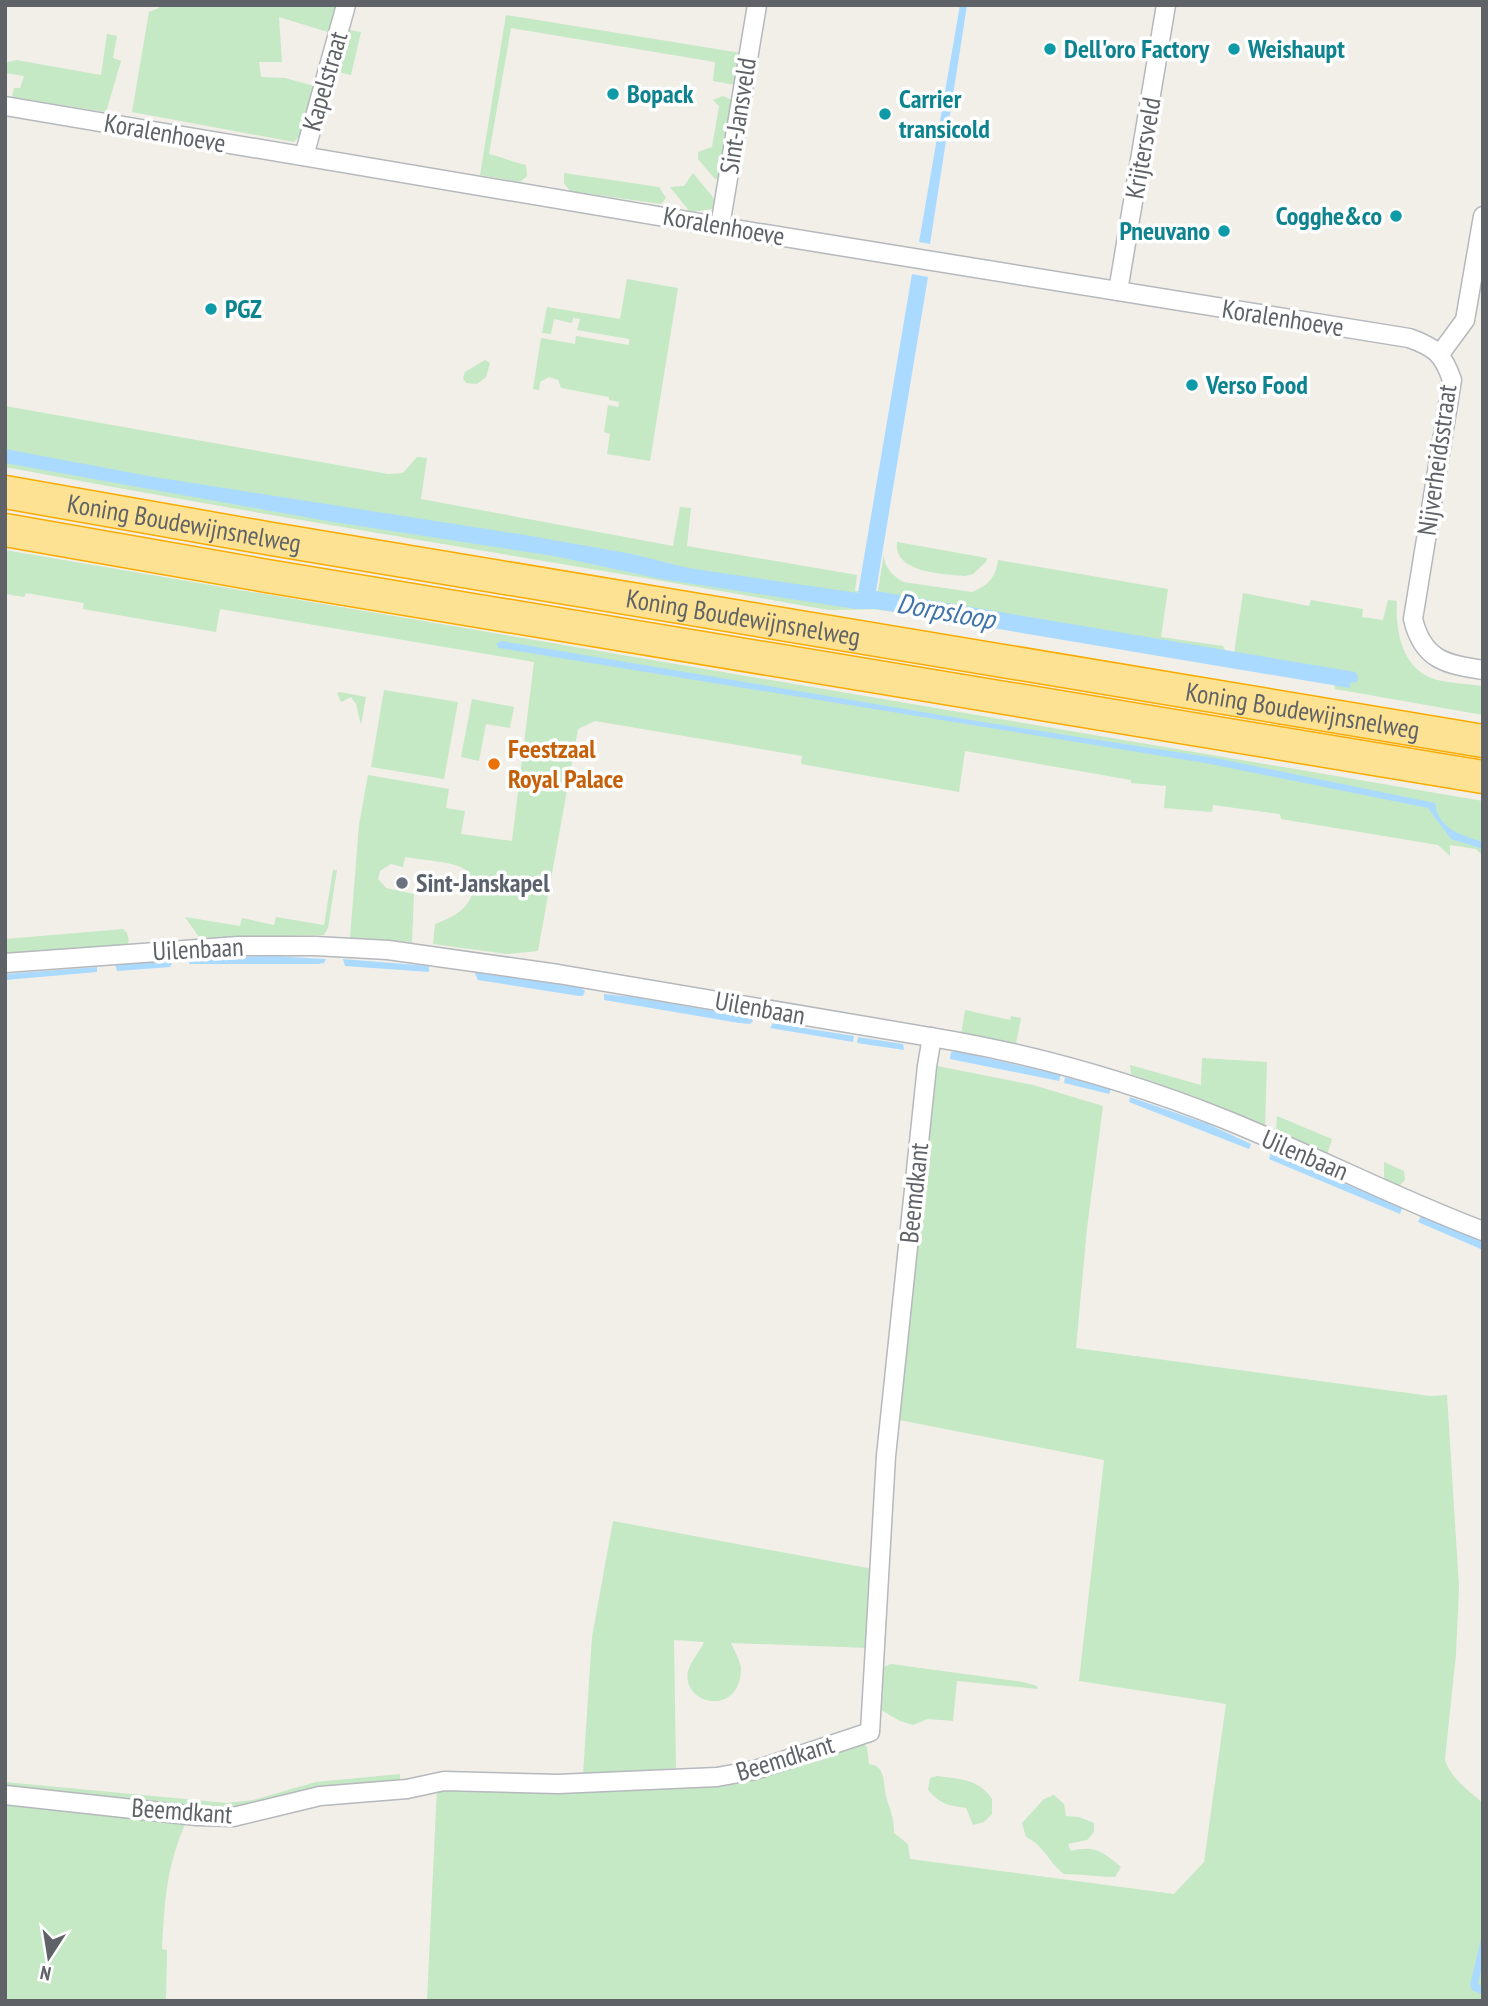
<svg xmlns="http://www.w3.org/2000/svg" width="1488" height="2006" font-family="'PT Sans Narrow',sans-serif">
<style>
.green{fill:#c5e8c5}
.water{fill:#aadaff}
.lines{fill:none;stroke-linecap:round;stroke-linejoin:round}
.minor-casing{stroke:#b5b8bc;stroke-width:21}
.motorway-casing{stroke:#f9ab00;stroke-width:35}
.minor{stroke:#fff;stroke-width:18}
.motorway{stroke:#fde293;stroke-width:32}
.culture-dot{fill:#0f9aa8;stroke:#fff;stroke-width:2.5}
.food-dot{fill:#e8710a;stroke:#fff;stroke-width:2.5}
.worship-dot{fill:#6b7280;stroke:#fff;stroke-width:2.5}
.labels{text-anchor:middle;stroke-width:7;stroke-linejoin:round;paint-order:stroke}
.culture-label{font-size:26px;font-weight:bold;fill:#0d838f;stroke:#fff;text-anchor:start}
.street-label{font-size:26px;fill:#5f6368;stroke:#fff}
.food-label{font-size:26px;font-weight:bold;fill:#c56008;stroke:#fff;text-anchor:start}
.worship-label{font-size:26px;font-weight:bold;fill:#5b616d;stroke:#fff;text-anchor:start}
.water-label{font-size:28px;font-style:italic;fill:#4174aa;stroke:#fff}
</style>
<rect width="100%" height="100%" fill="#f1efe8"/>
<g class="green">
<path d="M159,5H337L331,33L279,17L282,62H259L261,77L285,78L314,86L301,134L294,142L132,112L149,12L159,8Z"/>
<path d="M506,15L741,53L735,85L713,81L715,62L511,28L489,154C502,157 512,162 526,165L527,176L520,182L480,175Z"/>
<path d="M349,30L361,32L351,75L338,72Z"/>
<path d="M107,34L117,36L113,58L121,61L106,112L12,97L14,88H20L24,76L5,73V63L16,60L101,75Z"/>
<path d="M723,96L734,101L723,176L715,179L698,159V152L712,147L719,106L713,100Z"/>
<path d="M564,173L659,187L666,198L661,204L570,191L564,183Z"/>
<path d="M693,173L717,202L713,209L690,212L670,187L684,186Z"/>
<path d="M627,279L678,288L650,461L607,454L610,434L604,432L608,405L618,407L619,402L609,400V397L561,388L558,380L549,377L540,382L539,390L533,389L541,338L575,344L576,336L629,345V339L577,330L580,319L573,318L572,323L554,319L551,334L542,333L547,307L620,319Z"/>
<path d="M485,360L490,363L486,377L477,384L466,383L463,378L465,372Z"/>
<path d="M5,406L388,474L403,473L417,457L427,458L421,499L673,546L680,507L691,508L687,546L857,575L855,591H878L884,553C883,566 892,575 903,582L972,592C988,586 996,577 998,560L1168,589L1161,637L1223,646L1226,652L1234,653L1243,593L1309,606L1311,600L1363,609L1362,617L1383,620L1388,600L1397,601C1395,627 1401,665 1429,677C1442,683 1468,684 1483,686V715L1335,689L1334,684L891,609L829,610C555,561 279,519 5,467Z"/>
<path d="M897,542L987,558L986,562L973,574L965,576C944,574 893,573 897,542Z"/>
<path d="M5,550L1483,801V856L1476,849L1450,845V856L1438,845L1281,819L1280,814L1213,805L1212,812L1164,808L1166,786L1131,783V780L965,751L959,792L801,764L802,756L595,721L578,729L538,951L507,954L433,944L435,924C454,917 476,906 472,883C471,877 469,872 464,869C453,861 419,860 405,857L403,867L391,864L380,871L378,879L386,888L414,894L412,942L350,938L359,825L368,775L449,789L446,808L465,811L461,834L512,841L534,662L220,609L216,632L83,609L84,603L26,593L24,597L5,594Z"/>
<path d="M384,690L458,702L444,779L371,767Z"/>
<path d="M340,692L366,697L361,725L356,704L351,697L341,702L337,693Z"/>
<path d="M472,699L514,707L510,728L486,724L479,761L461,757Z"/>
<path d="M333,870H337L328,928L324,935L203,938L199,937L185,917L240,926L242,918L274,925L276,917L324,925Z"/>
<path d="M123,929L127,933L129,941L127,944L5,955V939Z"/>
<path d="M965,1010L1010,1020L1011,1016L1021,1018L1016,1044L961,1034Z"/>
<path d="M1202,1058L1267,1062L1265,1127L1196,1097L1131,1074L1130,1065L1201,1085Z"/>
<path d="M932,1065L1033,1085L1103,1106L1087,1228L1076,1348L1430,1396L1447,1395L1459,1587L1456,1654L1445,1759C1449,1777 1469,1791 1483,1803V2001H427L437,1787L721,1782L861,1742L867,1747L869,1764C888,1766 882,1786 887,1800C891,1811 894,1820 894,1833L908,1844L910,1859L1174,1894L1204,1862L1226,1704L1079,1681L1104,1460L894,1419Z"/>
<path d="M1277,1116L1332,1139L1327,1155L1276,1134Z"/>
<path d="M1384,1162L1404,1171L1405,1180L1399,1186L1384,1180Z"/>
<path d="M613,1521L873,1569L869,1648L731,1643C734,1650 740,1660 741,1668C741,1718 681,1705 688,1671C691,1661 700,1651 704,1642L674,1640L676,1768L583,1775L592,1637Z"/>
<path d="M891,1664L1023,1682L1037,1686L1038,1689L957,1681L953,1721L928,1719L913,1725L900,1721L876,1707L881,1668Z"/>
<path d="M400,1774V1783L228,1811L5,1789V1782L227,1803L253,1800L316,1782Z"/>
<path d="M937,1776C960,1779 979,1779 992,1799V1814L984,1822L973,1825L966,1808C947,1805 942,1805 928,1790L930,1778Z"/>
<path d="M1054,1795L1064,1804L1066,1816L1079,1817L1094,1823V1832L1087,1840L1068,1844L1071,1851C1095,1845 1103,1852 1121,1867L1115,1877C1098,1877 1082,1874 1064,1874C1048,1862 1045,1846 1026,1837L1022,1823L1044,1799Z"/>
<path d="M5,1799L187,1819C166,1868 165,1897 162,1949L167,1950L166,2000L5,2001Z"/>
</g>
<g class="water">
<path d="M960,5H967L930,244L919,242Z"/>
<path d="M912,274L928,277L876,591L1355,672L1358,676L1357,682L1350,683V688L927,617L874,609H856L661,579L554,556L327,521L5,463V449L154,477L525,535L632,554L688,568L858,593Z"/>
<path d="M501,641L970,720L1215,758L1435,803C1438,829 1461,835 1483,842V849L1451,839L1428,808L1205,763L499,648L496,644Z"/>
<path d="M273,956L326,959L324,963L318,964H189L190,959Z"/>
<path d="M343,959L429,966V972L345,966Z"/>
<path d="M155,961L172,963L170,967L117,971L115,964Z"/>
<path d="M97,967V972L5,980V974Z"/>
<path d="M476,971L581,988L585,991L583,996H579L478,980L475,974Z"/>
<path d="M604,994L632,997L738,1015L751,1018L753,1021L750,1024L739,1023L604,1000Z"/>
<path d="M773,1023L854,1036L853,1042L770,1028Z"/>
<path d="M858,1037L903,1044L904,1050L857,1043Z"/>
<path d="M956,1051L1061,1075L1059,1081L950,1059L951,1052Z"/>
<path d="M1065,1077L1111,1089L1109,1094L1064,1083Z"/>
<path d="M1130,1097L1208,1124L1251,1144L1249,1149L1129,1102Z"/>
<path d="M1271,1152L1402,1208L1400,1214L1269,1159Z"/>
<path d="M1421,1216L1483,1242V1250L1418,1222Z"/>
<path d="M1483,1931V1964L1478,1984L1483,1986V1995L1472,1990L1470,1985Z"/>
</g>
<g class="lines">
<g class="minor-casing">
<g id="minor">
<path d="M5,106L759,233L1409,338C1435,347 1443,354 1452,380L1413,619C1423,660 1445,664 1483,670"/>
<path d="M304,156L346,5"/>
<path d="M720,226L757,5"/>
<path d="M1118,291L1166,5"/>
<path d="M1440,354L1465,320L1483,216"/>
<path d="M5,963L239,946H315L388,950L558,974L954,1041C1047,1058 1136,1084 1224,1119C1311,1154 1395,1198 1483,1231"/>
<path d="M5,1795L197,1816L233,1817L320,1796L407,1789L444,1781L558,1784L717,1777L755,1770L870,1732L886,1456L927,1066L932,1037"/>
</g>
</g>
<g class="motorway-casing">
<g id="motorway">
<path id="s1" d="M5,492L272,539L1483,741"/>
<path d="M5,530L267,576L1483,777"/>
</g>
</g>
<use href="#minor" class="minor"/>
<use href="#motorway" class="motorway"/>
</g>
<g class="culture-dot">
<circle cx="1050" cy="49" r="7"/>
<circle cx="1234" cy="49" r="7"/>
<circle cx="613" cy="94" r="7"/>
<circle cx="885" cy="114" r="7"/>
<circle cx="1396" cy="216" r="7"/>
<circle cx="1224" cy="231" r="7"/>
<circle cx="211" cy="309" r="7"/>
<circle cx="1192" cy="385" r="7"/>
</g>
<circle class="food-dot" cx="494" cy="764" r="7"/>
<circle class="worship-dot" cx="402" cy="883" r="7"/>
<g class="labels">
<g class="culture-label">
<text x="1064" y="58">Dell'oro Factory</text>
<text x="1248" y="58">Weishaupt</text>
<text x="627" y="103">Bopack</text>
<text x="899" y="108">Carrier<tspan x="899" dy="30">transicold</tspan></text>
<text x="1382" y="225" text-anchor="end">Cogghe&amp;co</text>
<text x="1210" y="240" text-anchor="end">Pneuvano</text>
<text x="225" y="318">PGZ</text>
<text x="1206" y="394">Verso Food</text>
</g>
<g class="street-label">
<text transform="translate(325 81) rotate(-74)" y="9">Kapelstraat</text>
<text transform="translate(738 116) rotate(-81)" y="9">Sint-Jansveld</text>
<text transform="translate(165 133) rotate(10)" y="9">Koralenhoeve</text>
<text transform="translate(1143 148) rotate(-80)" y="9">Krijtersveld</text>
<text transform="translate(724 226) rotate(10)" y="9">Koralenhoeve</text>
<text transform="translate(1283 318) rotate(9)" y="9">Koralenhoeve</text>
<text transform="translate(1437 460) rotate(-82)" y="9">Nijverheidsstraat</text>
<text dy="9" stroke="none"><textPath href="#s1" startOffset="182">Koning Boudewijnsnelweg</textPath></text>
<text dy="9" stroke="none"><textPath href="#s1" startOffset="749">Koning Boudewijnsnelweg</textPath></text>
<text dy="9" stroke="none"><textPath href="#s1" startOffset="1316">Koning Boudewijnsnelweg</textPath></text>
<text transform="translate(198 949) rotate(-3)" y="9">Uilenbaan</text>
<text transform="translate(760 1008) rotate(10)" y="9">Uilenbaan</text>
<text transform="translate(1305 1155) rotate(23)" y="9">Uilenbaan</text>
<text transform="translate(914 1193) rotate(-84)" y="9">Beemdkant</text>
<text transform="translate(785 1758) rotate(-17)" y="9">Beemdkant</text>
<text transform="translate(182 1811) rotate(4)" y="9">Beemdkant</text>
</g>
<g class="food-label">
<text x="508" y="758">Feestzaal<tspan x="508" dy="30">Royal Palace</tspan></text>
</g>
<g class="worship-label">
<text x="416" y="892">Sint-Janskapel</text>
</g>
<g class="water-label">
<text transform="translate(946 611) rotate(10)" y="10">Dorpsloop</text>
</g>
</g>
<rect width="1488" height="2006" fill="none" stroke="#5f6368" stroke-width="14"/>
<g transform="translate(49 1957) rotate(192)" stroke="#ffffff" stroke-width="5" paint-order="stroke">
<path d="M0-5L12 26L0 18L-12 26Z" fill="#5f6368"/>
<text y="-10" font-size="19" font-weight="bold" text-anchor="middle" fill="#5f6368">N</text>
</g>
</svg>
